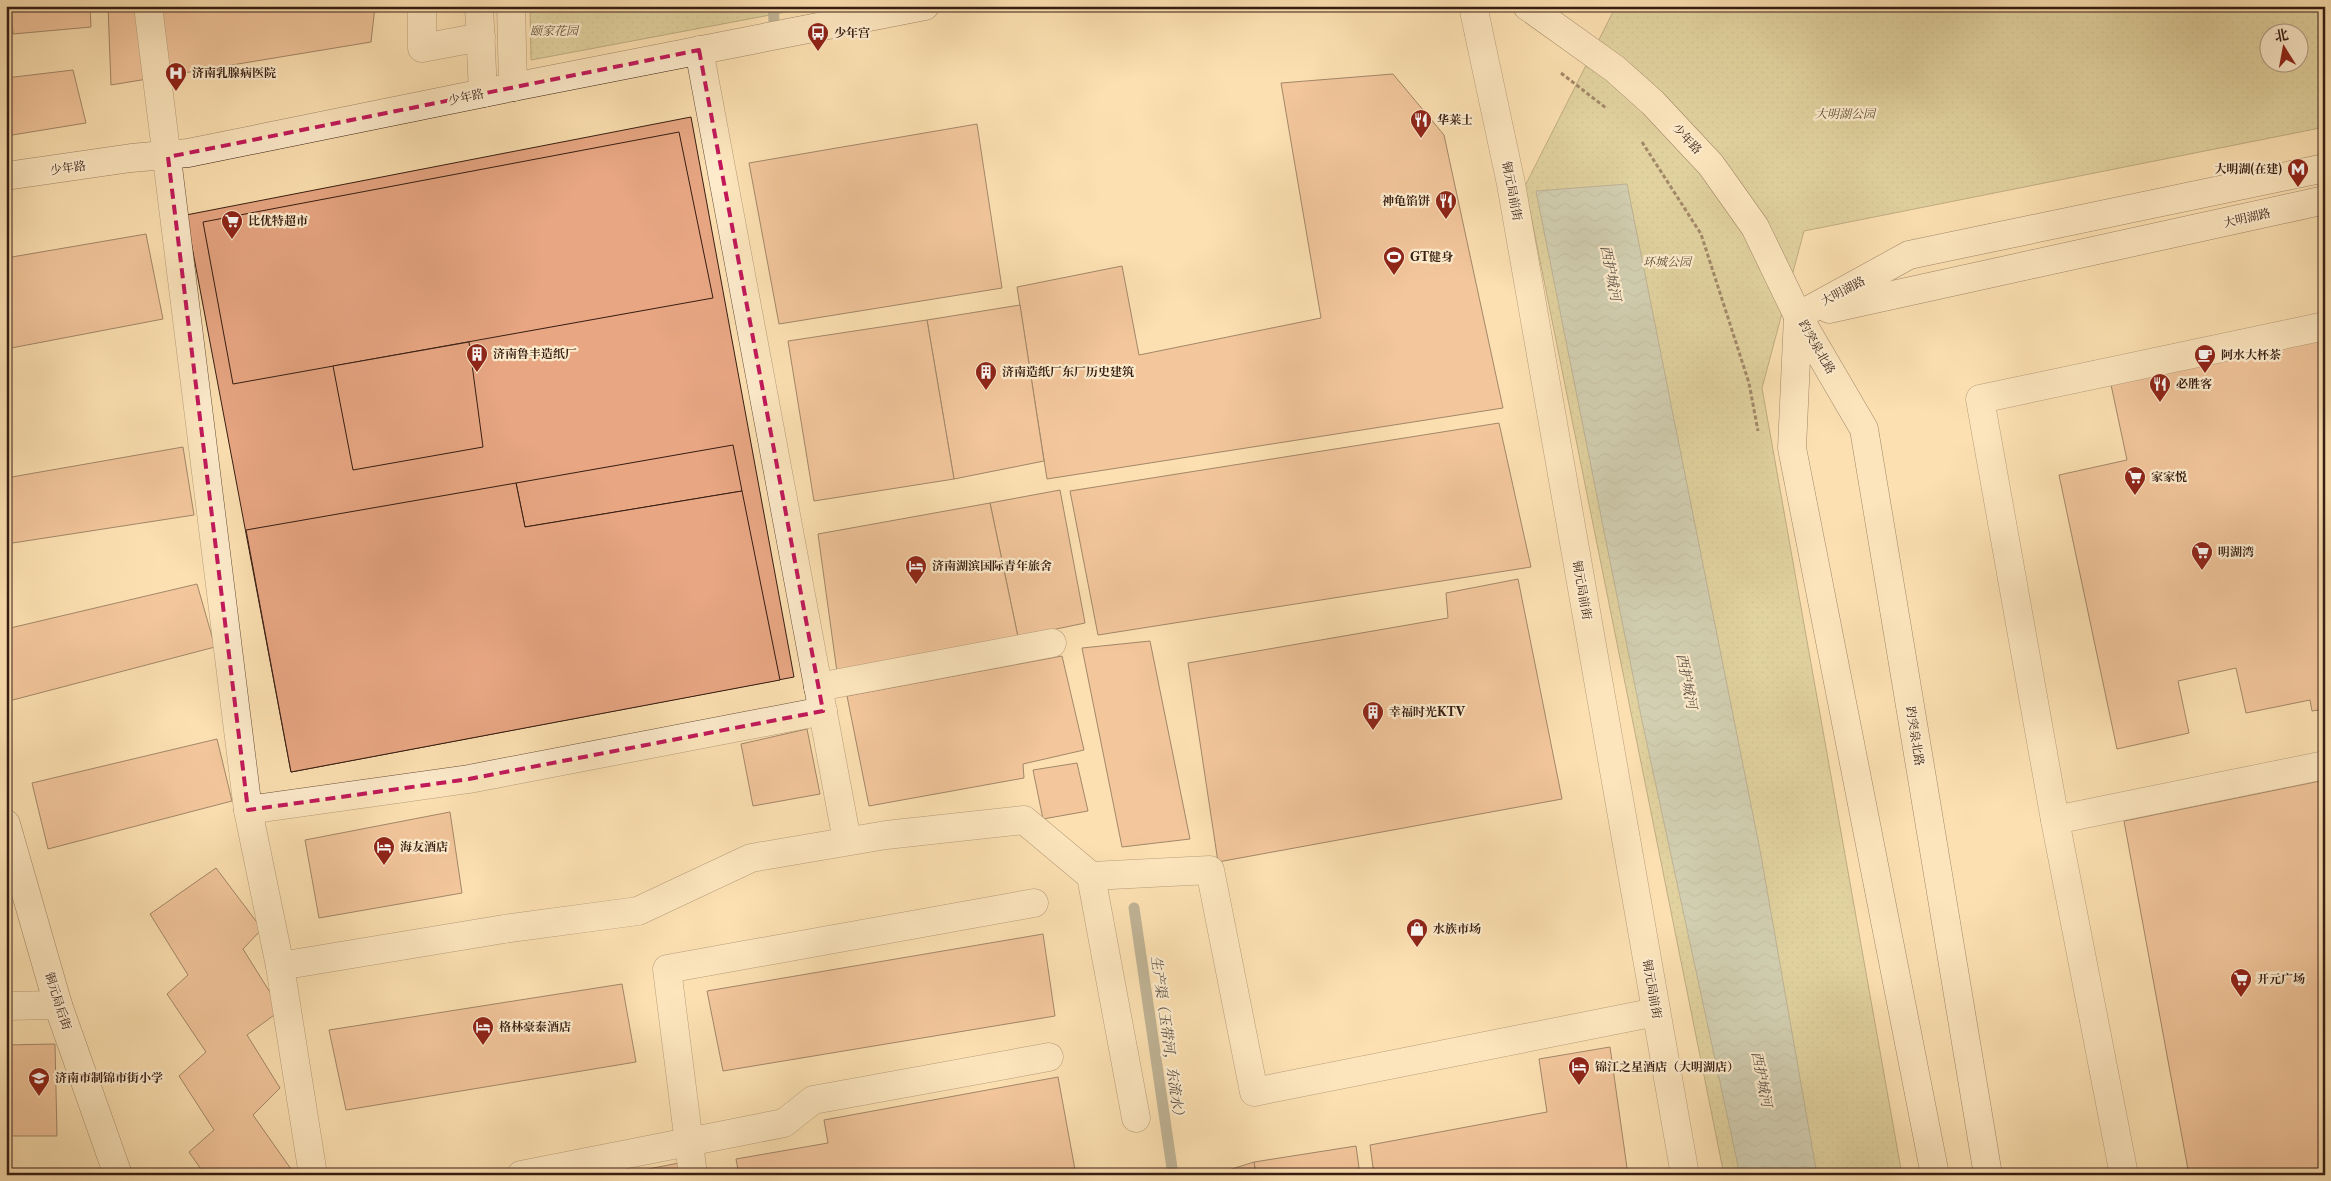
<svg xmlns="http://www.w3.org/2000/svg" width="2331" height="1181" font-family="'Libre Caslon Text','Noto Serif SC',serif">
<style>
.grass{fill:url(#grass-dots);stroke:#7b704e;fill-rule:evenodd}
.water{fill:url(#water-waves);stroke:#767c73}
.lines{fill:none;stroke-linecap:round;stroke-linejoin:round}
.stream{stroke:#767c73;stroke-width:11}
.building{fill:#e8a683;stroke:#361d12}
.street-casing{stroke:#684e3a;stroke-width:29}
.secondary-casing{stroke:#361d12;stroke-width:29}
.path{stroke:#361d12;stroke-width:3;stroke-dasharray:4 2.5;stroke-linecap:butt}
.street{stroke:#fdebcc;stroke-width:28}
.secondary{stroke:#fdebcc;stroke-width:28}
.marked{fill:none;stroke:#c2185b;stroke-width:4;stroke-dasharray:10 6;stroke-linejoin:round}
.labels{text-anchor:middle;stroke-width:4.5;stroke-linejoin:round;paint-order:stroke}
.park-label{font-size:12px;font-style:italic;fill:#5f4f36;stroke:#fdebcc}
.poi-label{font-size:12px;font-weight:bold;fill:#361d12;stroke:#fdebcc;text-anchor:start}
.street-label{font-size:12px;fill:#361d12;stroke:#fdebcc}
.water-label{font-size:14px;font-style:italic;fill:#564c42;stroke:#fdebcc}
</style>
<defs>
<pattern id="grass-dots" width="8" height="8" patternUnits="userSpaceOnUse" patternTransform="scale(1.25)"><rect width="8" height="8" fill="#c0c28b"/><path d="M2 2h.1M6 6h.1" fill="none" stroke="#a6a677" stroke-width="1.8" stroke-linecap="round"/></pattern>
<pattern id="water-waves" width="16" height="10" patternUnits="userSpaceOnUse" patternTransform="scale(1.25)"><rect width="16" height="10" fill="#a1bbb3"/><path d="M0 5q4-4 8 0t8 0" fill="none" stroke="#8ba099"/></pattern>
</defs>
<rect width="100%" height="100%" fill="#fce0b1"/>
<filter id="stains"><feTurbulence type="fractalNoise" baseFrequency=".004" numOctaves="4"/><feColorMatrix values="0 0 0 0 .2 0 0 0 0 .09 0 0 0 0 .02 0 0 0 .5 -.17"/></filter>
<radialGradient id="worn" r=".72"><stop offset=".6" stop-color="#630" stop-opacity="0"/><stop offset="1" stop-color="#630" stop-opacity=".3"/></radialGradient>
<g class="grass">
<path d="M530,6H818L531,60Z"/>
<path d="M1616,6H2325V127L1804,231L1762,388L1902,1175H1724L1525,186ZM2268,32H2298V62H2268Z"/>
</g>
<path class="water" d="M1627,184L1760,850L1817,1175H1740L1641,716L1536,191Z"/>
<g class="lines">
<g class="stream">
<path d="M773,6L774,21"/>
<path d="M1134,908L1173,1175"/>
</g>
</g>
<g class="building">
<path d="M11,6H90L91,27L13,34Z"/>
<path d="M108,6H375L371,42L111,85Z"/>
<path d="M73,70L86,123L6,136V78Z"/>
<path d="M1393,74L1444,135L1503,408L1047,479L1017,287L1122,266L1139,355L1321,318L1281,83Z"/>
<path d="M691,117L794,677L291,772L186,215Z"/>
<path d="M977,124L1002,288L779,324L749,163Z"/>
<path d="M679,132L713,298L233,384L203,222Z"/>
<path d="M146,234L163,319L6,349V258Z"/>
<path d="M1020,305L1044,461L954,479L927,320Z"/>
<path d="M927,320L954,479L814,501L788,341Z"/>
<path d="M2325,335V709L2312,711L2310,700L2246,713L2236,668L2178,681L2189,733L2117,749L2059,475L2127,460L2110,380Z"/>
<path d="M469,342L483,447L353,470L333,366Z"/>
<path d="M6,420L10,447L6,448Z"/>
<path d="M1499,423L1531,567L1098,635L1070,491Z"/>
<path d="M733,445L742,491L525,527L516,483Z"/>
<path d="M183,447L194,515L6,544V478Z"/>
<path d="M516,483L525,527L742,491L780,680L291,772L246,530Z"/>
<path d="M1060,490L1085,623L1018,637L990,503Z"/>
<path d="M990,503L1018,637L837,672L818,534Z"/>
<path d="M1518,579L1562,799L1218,862L1188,663L1448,618L1446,593Z"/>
<path d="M197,584L215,647L9,701L6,690V629Z"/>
<path d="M1150,641L1190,839L1122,847L1082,648Z"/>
<path d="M1062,656L1084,750L1023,764L1024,778L869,806L847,696Z"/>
<path d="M807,729L820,794L753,806L741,744Z"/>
<path d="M217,739L232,801L48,849L32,783Z"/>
<path d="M1077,763L1088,811L1043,819L1033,770Z"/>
<path d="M2325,780V1175H2189L2124,821Z"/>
<path d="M450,812L462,893L319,918L305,840Z"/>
<path d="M216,868L262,929L243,949L281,1010L247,1035L280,1088L253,1115L291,1169L281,1175H205L189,1152L214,1130L179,1076L206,1052L167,994L188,975L150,914Z"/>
<path d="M1043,934L1055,1016L723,1071L707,991Z"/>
<path d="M622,984L636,1062L346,1110L329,1030Z"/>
<path d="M55,1044L57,1136H6V1045Z"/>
<path d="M1610,1047L1628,1175H1374L1370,1145L1547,1112L1539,1059Z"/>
<path d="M1058,1077L1076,1175H739L736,1159L828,1143L824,1120Z"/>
<path d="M1356,1146L1360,1175H1256L1254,1162Z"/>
<path d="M1254,1162L1256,1175H1213Z"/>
<path d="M679,1163L681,1175H617Z"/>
</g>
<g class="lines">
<g class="street-casing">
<g id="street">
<path d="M148,6L248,810L280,966L504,929L638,911L751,858L886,835L1024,820L1091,876L1210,870L1254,1092L1656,1012"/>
<path d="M422,6V48L481,37"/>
<path d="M479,6L483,93"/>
<path d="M511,6L513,87"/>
<path d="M1473,6L1511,184L1685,1175"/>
<path d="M699,50L847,841"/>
<path d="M2325,326L1980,399L2055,820L2325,765"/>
<path d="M818,687L1052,643"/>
<path d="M248,810L469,779L823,711"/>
<path d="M2055,820L2124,1175"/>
<path d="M1091,876L1136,1118"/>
<path d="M280,966L313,1175"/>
<path d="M6,1006L58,1005"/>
<path d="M521,1175L784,1123L813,1100L1049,1057"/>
<path d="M693,1175L667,969L1034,903"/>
</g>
</g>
<g class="secondary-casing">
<g id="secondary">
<path d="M1527,6L1615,69L1653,103L1711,165L1755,227L1798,316L1864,429L1988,1175"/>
<path d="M6,176L131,158L188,153L513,87L925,6"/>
<path d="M1829,309L2325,200"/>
<path d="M1798,316L1792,448L1935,1175"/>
<path d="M1798,316L1909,255L2325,168"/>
<path d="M6,824L58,1005L118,1175"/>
</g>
</g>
<g class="path">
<path d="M1561,73L1606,108"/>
<path d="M1642,142L1701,234L1749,383L1758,431"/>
</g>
<use href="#street" class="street"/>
<use href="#secondary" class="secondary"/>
</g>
<path d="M0 0H2331V1181H0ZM699,50L823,711L469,779L248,810L168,157Z" fill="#fce0b1" fill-opacity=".55" fill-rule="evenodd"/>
<path class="marked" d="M699,50L823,711L469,779L248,810L168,157Z"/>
<defs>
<g id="bus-pin" transform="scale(1.125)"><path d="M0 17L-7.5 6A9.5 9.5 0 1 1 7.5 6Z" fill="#8f2418" stroke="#fdebcc"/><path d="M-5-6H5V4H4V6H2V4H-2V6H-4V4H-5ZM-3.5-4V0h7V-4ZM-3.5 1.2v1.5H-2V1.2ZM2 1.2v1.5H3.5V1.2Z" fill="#fff"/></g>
<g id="hospital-pin" transform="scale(1.125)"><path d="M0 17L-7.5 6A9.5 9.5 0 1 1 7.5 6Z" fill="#8f2418" stroke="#fdebcc"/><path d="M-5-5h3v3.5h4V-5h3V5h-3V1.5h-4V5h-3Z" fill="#fff"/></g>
<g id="restaurant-pin" transform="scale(1.125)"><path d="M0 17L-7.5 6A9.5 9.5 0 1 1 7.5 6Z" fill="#8f2418" stroke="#fdebcc"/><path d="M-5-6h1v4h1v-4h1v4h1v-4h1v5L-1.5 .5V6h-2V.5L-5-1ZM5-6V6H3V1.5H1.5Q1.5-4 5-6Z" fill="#fff"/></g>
<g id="metro-pin" transform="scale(1.125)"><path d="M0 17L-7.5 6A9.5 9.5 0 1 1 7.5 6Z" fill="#8f2418" stroke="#fdebcc"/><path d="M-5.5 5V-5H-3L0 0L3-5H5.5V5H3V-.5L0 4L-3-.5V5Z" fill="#fff"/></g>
<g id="supermarket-pin" transform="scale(1.125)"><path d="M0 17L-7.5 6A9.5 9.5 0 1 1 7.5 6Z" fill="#8f2418" stroke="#fdebcc"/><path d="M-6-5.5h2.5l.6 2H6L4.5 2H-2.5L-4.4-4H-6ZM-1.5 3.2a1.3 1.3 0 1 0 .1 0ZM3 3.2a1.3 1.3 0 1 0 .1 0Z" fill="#fff"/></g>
<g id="stadium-pin" transform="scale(1.125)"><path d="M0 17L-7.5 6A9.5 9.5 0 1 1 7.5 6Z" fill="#8f2418" stroke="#fdebcc"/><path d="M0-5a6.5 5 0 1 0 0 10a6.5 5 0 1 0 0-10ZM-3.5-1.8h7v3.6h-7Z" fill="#fff"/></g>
<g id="building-pin" transform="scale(1.125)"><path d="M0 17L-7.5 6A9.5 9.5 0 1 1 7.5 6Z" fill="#8f2418" stroke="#fdebcc"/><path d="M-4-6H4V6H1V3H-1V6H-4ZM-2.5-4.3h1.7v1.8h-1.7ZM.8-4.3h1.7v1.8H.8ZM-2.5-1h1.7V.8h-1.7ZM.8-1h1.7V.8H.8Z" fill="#fff"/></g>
<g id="cafe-pin" transform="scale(1.125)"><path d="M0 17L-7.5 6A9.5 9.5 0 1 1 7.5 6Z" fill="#8f2418" stroke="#fdebcc"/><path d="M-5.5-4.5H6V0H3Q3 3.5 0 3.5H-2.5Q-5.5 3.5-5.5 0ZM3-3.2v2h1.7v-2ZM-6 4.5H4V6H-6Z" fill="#fff"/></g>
<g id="hotel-pin" transform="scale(1.125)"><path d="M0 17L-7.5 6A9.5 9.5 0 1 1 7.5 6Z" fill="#8f2418" stroke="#fdebcc"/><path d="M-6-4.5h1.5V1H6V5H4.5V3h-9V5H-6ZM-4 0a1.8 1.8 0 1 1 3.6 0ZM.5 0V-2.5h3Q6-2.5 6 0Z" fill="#fff"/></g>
<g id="shop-pin" transform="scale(1.125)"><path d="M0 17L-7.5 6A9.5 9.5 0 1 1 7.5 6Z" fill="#8f2418" stroke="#fdebcc"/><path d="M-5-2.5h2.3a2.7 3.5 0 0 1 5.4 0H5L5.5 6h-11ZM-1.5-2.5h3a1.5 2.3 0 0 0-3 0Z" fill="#fff"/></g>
<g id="school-pin" transform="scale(1.125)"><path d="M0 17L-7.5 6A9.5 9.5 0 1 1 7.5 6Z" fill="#8f2418" stroke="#fdebcc"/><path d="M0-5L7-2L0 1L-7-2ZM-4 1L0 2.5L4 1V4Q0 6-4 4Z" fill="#fff"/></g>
</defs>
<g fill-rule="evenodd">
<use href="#bus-pin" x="818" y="33"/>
<use href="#hospital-pin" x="176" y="73"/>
<use href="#restaurant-pin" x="1421" y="120"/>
<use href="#metro-pin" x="2298" y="169"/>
<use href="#restaurant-pin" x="1446" y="201"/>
<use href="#supermarket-pin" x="232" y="221"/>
<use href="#stadium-pin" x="1394" y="257"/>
<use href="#building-pin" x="477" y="354"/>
<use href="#cafe-pin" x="2205" y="355"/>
<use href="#building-pin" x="986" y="372"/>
<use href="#restaurant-pin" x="2160" y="384"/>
<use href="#supermarket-pin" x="2135" y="477"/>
<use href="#supermarket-pin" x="2202" y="552"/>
<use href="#hotel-pin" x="916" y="566"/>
<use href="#building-pin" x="1373" y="712"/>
<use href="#hotel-pin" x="384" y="847"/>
<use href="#shop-pin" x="1417" y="929"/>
<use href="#supermarket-pin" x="2241" y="979"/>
<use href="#hotel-pin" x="483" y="1027"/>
<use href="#hotel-pin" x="1579" y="1067"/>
<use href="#school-pin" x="39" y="1078"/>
</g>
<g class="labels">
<g class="park-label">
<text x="554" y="35">颐家花园</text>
<text x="1845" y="118">大明湖公园</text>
<text x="1667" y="266">环城公园</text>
</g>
<g class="poi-label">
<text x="834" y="37">少年宫</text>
<text x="192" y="77">济南乳腺病医院</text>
<text x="1437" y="124">华莱士</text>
<text x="2282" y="173" text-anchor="end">大明湖(在建)</text>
<text x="1430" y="205" text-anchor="end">神龟馅饼</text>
<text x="248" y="225">比优特超市</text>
<text x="1410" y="261">GT健身</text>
<text x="493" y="358">济南鲁丰造纸厂</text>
<text x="2221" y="359">阿水大杯茶</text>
<text x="1002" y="376">济南造纸厂东厂历史建筑</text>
<text x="2176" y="388">必胜客</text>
<text x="2151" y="481">家家悦</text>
<text x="2218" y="556">明湖湾</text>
<text x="932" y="570">济南湖滨国际青年旅舍</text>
<text x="1389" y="716">幸福时光KTV</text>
<text x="400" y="851">海友酒店</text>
<text x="1433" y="933">水族市场</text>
<text x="2257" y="983">开元广场</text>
<text x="499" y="1031">格林豪泰酒店</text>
<text x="1595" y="1071">锦江之星酒店（大明湖店）</text>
<text x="55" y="1082">济南市制锦市街小学</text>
</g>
<g class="street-label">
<text transform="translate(466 97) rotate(-12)" y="4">少年路</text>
<text transform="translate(1687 139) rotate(47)" y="4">少年路</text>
<text transform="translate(68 168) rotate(-8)" y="4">少年路</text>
<text transform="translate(1512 191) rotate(79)" y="4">铜元局前街</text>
<text transform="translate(2247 218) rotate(-13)" y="4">大明湖路</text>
<text transform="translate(1843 291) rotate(-28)" y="4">大明湖路</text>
<text transform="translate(1817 347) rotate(60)" y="4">趵突泉北路</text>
<text transform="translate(1582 590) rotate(80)" y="4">铜元局前街</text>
<text transform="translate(1915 736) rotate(81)" y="4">趵突泉北路</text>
<text transform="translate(1652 989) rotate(80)" y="4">铜元局前街</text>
<text transform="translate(58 1001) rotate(72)" y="4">铜元局后街</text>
</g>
<g class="water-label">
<text transform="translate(1611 273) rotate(79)" y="5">西护城河</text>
<text transform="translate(1687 681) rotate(79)" y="5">西护城河</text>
<text transform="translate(1168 1039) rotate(82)" y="5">生产渠（玉带河，东流水）</text>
<text transform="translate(1762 1079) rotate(79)" y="5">西护城河</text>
</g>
</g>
<rect width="2331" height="1181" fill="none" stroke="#fce0b1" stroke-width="25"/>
<rect x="8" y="8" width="2316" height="1166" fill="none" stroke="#361d12" stroke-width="2.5"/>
<rect x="12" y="12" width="2306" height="1156" fill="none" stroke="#361d12"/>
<g transform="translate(2284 48) rotate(349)"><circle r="24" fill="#fdebcc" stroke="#ad9982"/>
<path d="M0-4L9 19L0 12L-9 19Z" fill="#8f2418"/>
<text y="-8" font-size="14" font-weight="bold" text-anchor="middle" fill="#361d12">北</text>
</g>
<rect width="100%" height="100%" filter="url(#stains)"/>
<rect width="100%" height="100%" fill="url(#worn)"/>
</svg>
